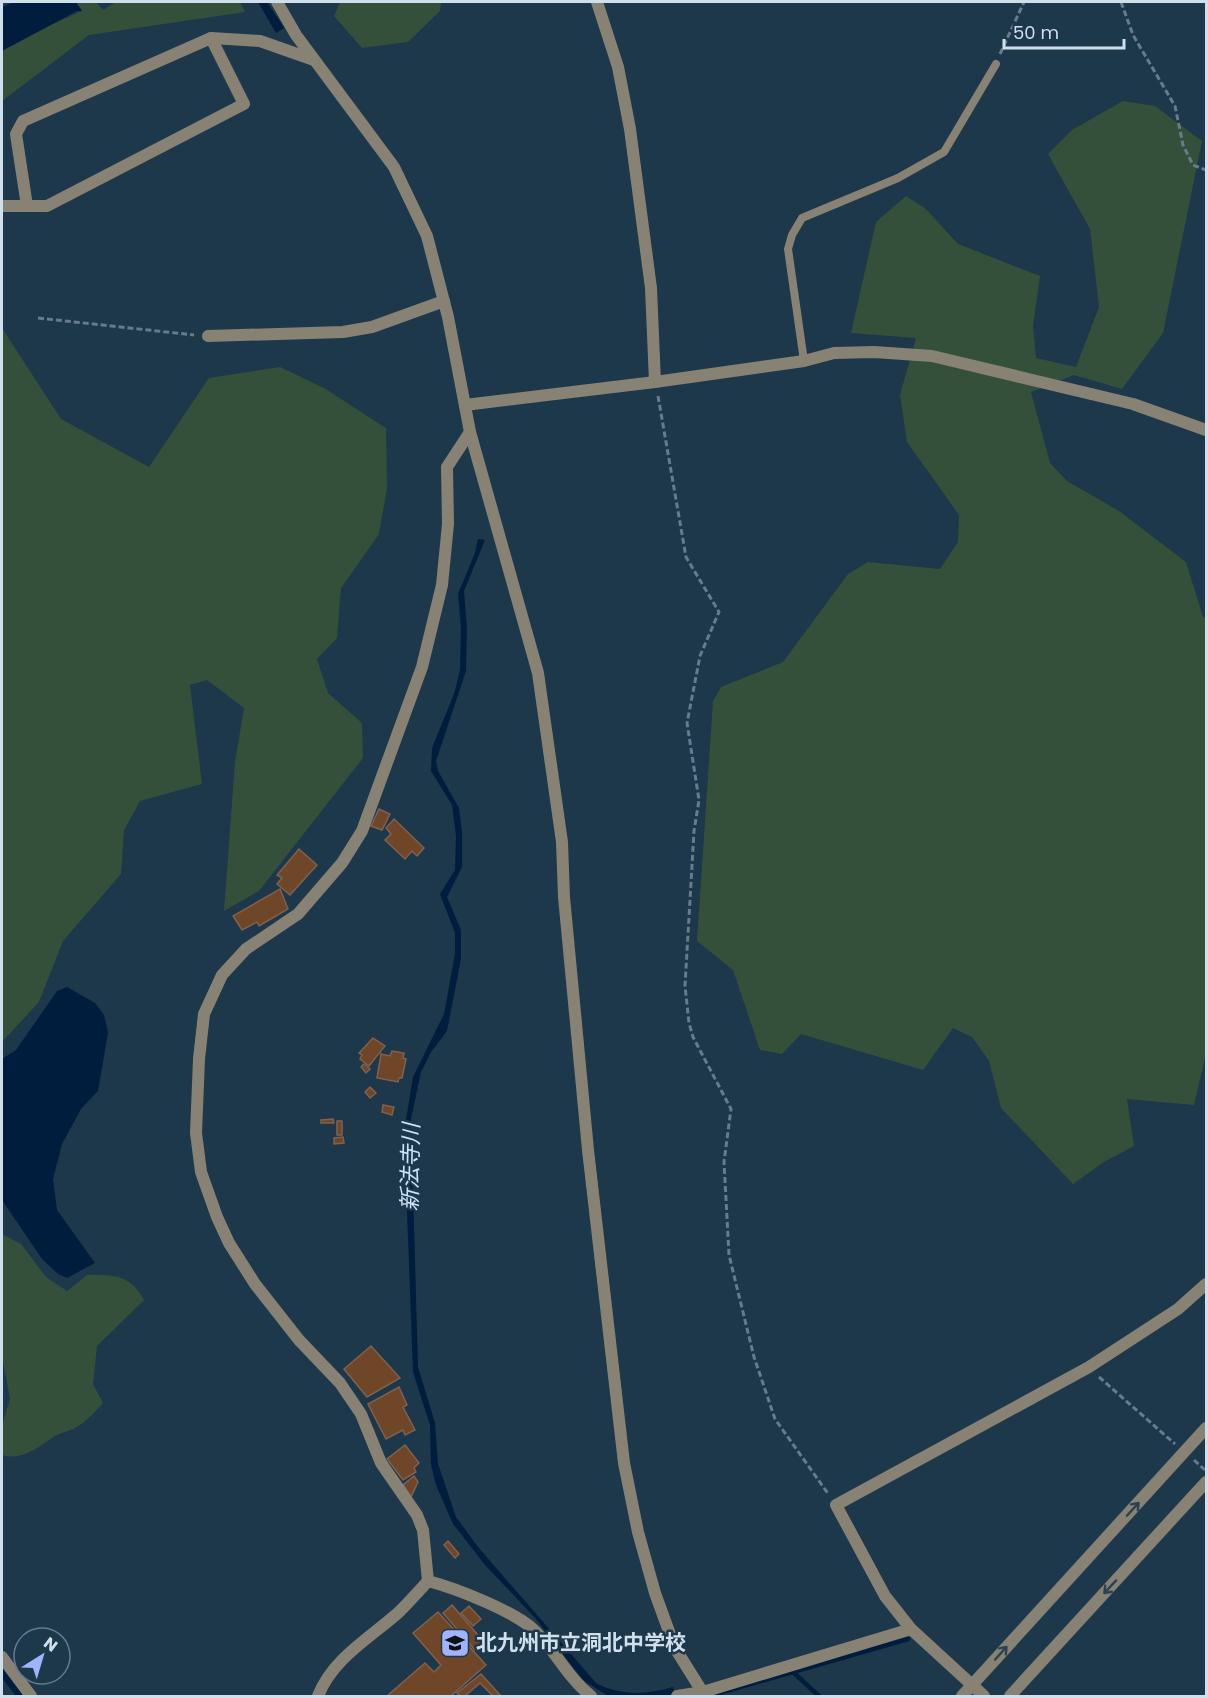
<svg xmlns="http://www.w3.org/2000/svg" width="1208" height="1698" font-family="Poppins,'Noto Sans JP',sans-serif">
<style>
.green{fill:#34503a}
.water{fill:#001d3d}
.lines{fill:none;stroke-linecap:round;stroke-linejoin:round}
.stream{stroke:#001d3d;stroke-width:4.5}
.building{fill:#704629;stroke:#7f614e;stroke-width:1.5}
.path{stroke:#667b8c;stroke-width:3;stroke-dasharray:6 3;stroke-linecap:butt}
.service{stroke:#878274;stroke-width:8}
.minor{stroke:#878274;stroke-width:12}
.tertiary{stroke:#878274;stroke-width:12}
.oneway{stroke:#2d4251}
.labels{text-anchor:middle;stroke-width:5;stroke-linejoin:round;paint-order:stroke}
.poi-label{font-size:21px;font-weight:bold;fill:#d0dfec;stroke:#1d374b;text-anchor:start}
.water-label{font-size:22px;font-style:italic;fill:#cce2fa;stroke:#1d374b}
</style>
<rect width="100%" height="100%" fill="#1d374b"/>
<g class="green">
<path d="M76,2H96L103,10L116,2H240L245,12L89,35L2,101V51L26,36L82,11Z"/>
<path d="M340,2H441L440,11L408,42L362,48L334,16Z"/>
<path d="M1123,101L1155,106L1202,141L1163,333L1122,389L1074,375L1031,392L1050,463L1067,481L1119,511L1186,562L1203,617L1206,618V1054L1194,1105L1127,1099L1134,1146L1104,1162L1073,1184L1001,1108L989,1061L972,1037L953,1028L923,1070L801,1034L782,1054L760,1050L733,970L697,941L713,701L721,687L783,662L848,574L868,562L940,569L958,542L959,515L907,442L900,395L916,338L851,333L876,222L906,196L926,209L958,244L1040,276L1033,326L1036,358L1076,367L1099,307L1090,229L1048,154L1072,130Z"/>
<path d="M2,328L61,419L149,467L209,378L280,367L324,388L386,428L387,488L379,534L341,588L337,638L317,659L328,693L362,723L363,758L259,891L224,911L235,762L244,708L207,680L190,685L202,784L140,801L124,830L121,874L63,941L39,1002L2,1042Z"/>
<path d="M2,1234L21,1244L46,1277L67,1291L87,1275C114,1275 130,1274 144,1300L97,1346L93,1384L103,1403C94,1413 86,1422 75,1428C68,1432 59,1433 53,1437C37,1448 22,1461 2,1455V1425L10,1399L2,1356Z"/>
</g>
<g class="water">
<path d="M15,2H76L82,11H77L2,51V7Z"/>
<path d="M258,2H267L284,28L276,33Z"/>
<path d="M478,539L485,540L464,591L467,629L466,671L436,761L438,771L459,808L462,832V867L447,897L461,930V959L447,1031L431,1052L421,1072L411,1119L418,1367L435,1423L438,1464L456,1517L478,1547L596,1683C621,1696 646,1695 673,1687L676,1696H608L583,1680L536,1619L485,1565L461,1534L453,1524L436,1485L431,1465L430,1425L413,1372L404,1132L413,1077L444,1014L455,954V933L440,894L455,870L456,836L452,805L431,771L432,748L454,694L460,670L461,628L458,594L475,553Z"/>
<path d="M67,987L95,1003L104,1015L108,1033L98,1091L81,1109L62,1144L53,1179L57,1210L95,1263L67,1278L58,1274L42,1259L2,1200V1059L16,1050L57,991Z"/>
<path d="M2,1668L24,1696H16L2,1678Z"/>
</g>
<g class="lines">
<g class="stream">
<path d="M793,1672L819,1696"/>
<path d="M716,1694L908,1639"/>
</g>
</g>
<g class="building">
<path d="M379,809L390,814L382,830L371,826Z"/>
<path d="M394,819L424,848L417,856L412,851L405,859L385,840L391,834L386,828Z"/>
<path d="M299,849L317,865L290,895L277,884L282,878L277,875Z"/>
<path d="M280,889L288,909L259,926L257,922L242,930L233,916Z"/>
<path d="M373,1038L385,1046L369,1066L360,1059L362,1055L359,1053Z"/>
<path d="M392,1051L404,1053L403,1058L406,1059L402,1078H399L398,1082L377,1078L381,1054L390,1056Z"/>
<path d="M364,1064L370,1069L366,1073L361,1067Z"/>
<path d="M370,1087L376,1093L370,1098L365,1092Z"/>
<path d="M383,1105L394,1107L392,1115L382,1112Z"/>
<path d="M333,1119L334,1123H321V1120Z"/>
<rect x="337" y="1121" width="5" height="14"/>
<path d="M343,1137L344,1143L334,1144V1138Z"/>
<path d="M371,1346L400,1378L367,1397L344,1369Z"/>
<path d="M399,1387L407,1405L403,1407L415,1430L405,1435L403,1430L386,1439L368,1404Z"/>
<path d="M405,1445L419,1463L414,1468L416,1472L403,1480L387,1459Z"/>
<path d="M414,1476L418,1482L411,1497L403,1485Z"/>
<path d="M448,1541L459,1554L455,1558L444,1545Z"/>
<path d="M452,1605L484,1642L475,1650L443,1613Z"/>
<path d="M469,1606L481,1619L473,1626L461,1613Z"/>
<path d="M438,1612L486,1665L451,1696H387L425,1663L434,1672L441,1665L413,1633Z"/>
<path d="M481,1674L501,1696H493L480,1683L465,1696H460L457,1693Z"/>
</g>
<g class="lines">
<g class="path">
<path d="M1121,2L1133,35L1175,106L1183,145L1193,165L1206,170"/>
<path d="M1000,54L1024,2"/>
<path d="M38,318L194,335"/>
<path d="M658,396L686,557L719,612L700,656L687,723L699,800L694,831L685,986L689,1023L693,1037L731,1109L724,1162L729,1255L754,1357L775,1419L829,1495"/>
<path d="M1099,1377L1175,1444"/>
<path d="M1194,1460L1205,1470"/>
</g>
<path class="service" d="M804,361L788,249L792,235L802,218L898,178L944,152L996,64"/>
<g class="minor">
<path d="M597,2L618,67L630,129L651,288L655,382"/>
<path d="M2,206H47L244,104L211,38"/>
<path d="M27,206L16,134L23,121L211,38L260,41L314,60"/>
<path d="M208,336L343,332L372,327L444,301"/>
<path d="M428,1581C455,1588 514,1611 534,1630C555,1650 568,1678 591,1696"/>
<path d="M2,1657L31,1696"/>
<path d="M318,1696C333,1658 370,1638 399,1612C409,1602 419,1591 428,1581L423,1530L417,1515L381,1463L361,1414L340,1383L299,1340L255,1284L229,1243L217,1217L201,1172L196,1133L199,1059L204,1014L222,975L246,949L298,914L342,863L362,831L422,667L442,585L448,524L447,467L470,432"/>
<path d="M677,1696L703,1692L911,1629"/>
<path d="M984,1696L911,1629L885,1596L836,1505L1089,1367L1178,1309L1206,1284"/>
</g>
<g class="tertiary">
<path d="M277,2L296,35L394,167L427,236L448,317L470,432L538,673L562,842L564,897L588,1150L624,1463L638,1532L655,1593L675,1648L705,1696"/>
<path d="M465,405L655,382L804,361L834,353L874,352L932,356L1133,404L1206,430"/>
<path d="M962,1696L1206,1428"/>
<path d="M1010,1696L1206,1482"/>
</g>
</g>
<defs><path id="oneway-shaft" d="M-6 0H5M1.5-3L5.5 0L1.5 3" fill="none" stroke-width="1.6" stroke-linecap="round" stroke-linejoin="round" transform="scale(1.5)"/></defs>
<g class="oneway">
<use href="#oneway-shaft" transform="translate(1133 1509) rotate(-48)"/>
<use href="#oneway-shaft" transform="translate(1110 1587) rotate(133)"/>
<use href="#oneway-shaft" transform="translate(1001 1653) rotate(-48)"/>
</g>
<defs>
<g id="school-square" transform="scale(1.5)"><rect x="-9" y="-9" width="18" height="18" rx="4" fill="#a0b3fd" stroke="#1d374b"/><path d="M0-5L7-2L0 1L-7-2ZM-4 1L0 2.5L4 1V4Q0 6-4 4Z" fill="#111"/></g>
</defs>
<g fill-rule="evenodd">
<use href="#school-square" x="455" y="1643"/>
</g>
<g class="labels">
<g class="poi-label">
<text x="476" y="1650">北九州市立洞北中学校</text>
</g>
<g class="water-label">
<text transform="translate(410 1167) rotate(-89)" y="8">新法寺川</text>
</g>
</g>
<rect width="1208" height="1698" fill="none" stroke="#d0dfec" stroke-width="6"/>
<g transform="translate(42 1656) rotate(37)"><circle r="28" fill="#1d374b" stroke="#657a8b" stroke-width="1.5"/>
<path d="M0-4.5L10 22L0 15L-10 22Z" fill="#a0b3fd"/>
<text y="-9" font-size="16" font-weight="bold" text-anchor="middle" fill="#d0dfec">N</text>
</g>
<path d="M1004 39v9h120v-9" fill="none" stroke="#d0dfec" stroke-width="3"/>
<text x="1013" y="39" font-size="18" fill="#d0dfec" stroke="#1d374b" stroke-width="4.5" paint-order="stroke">50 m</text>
</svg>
